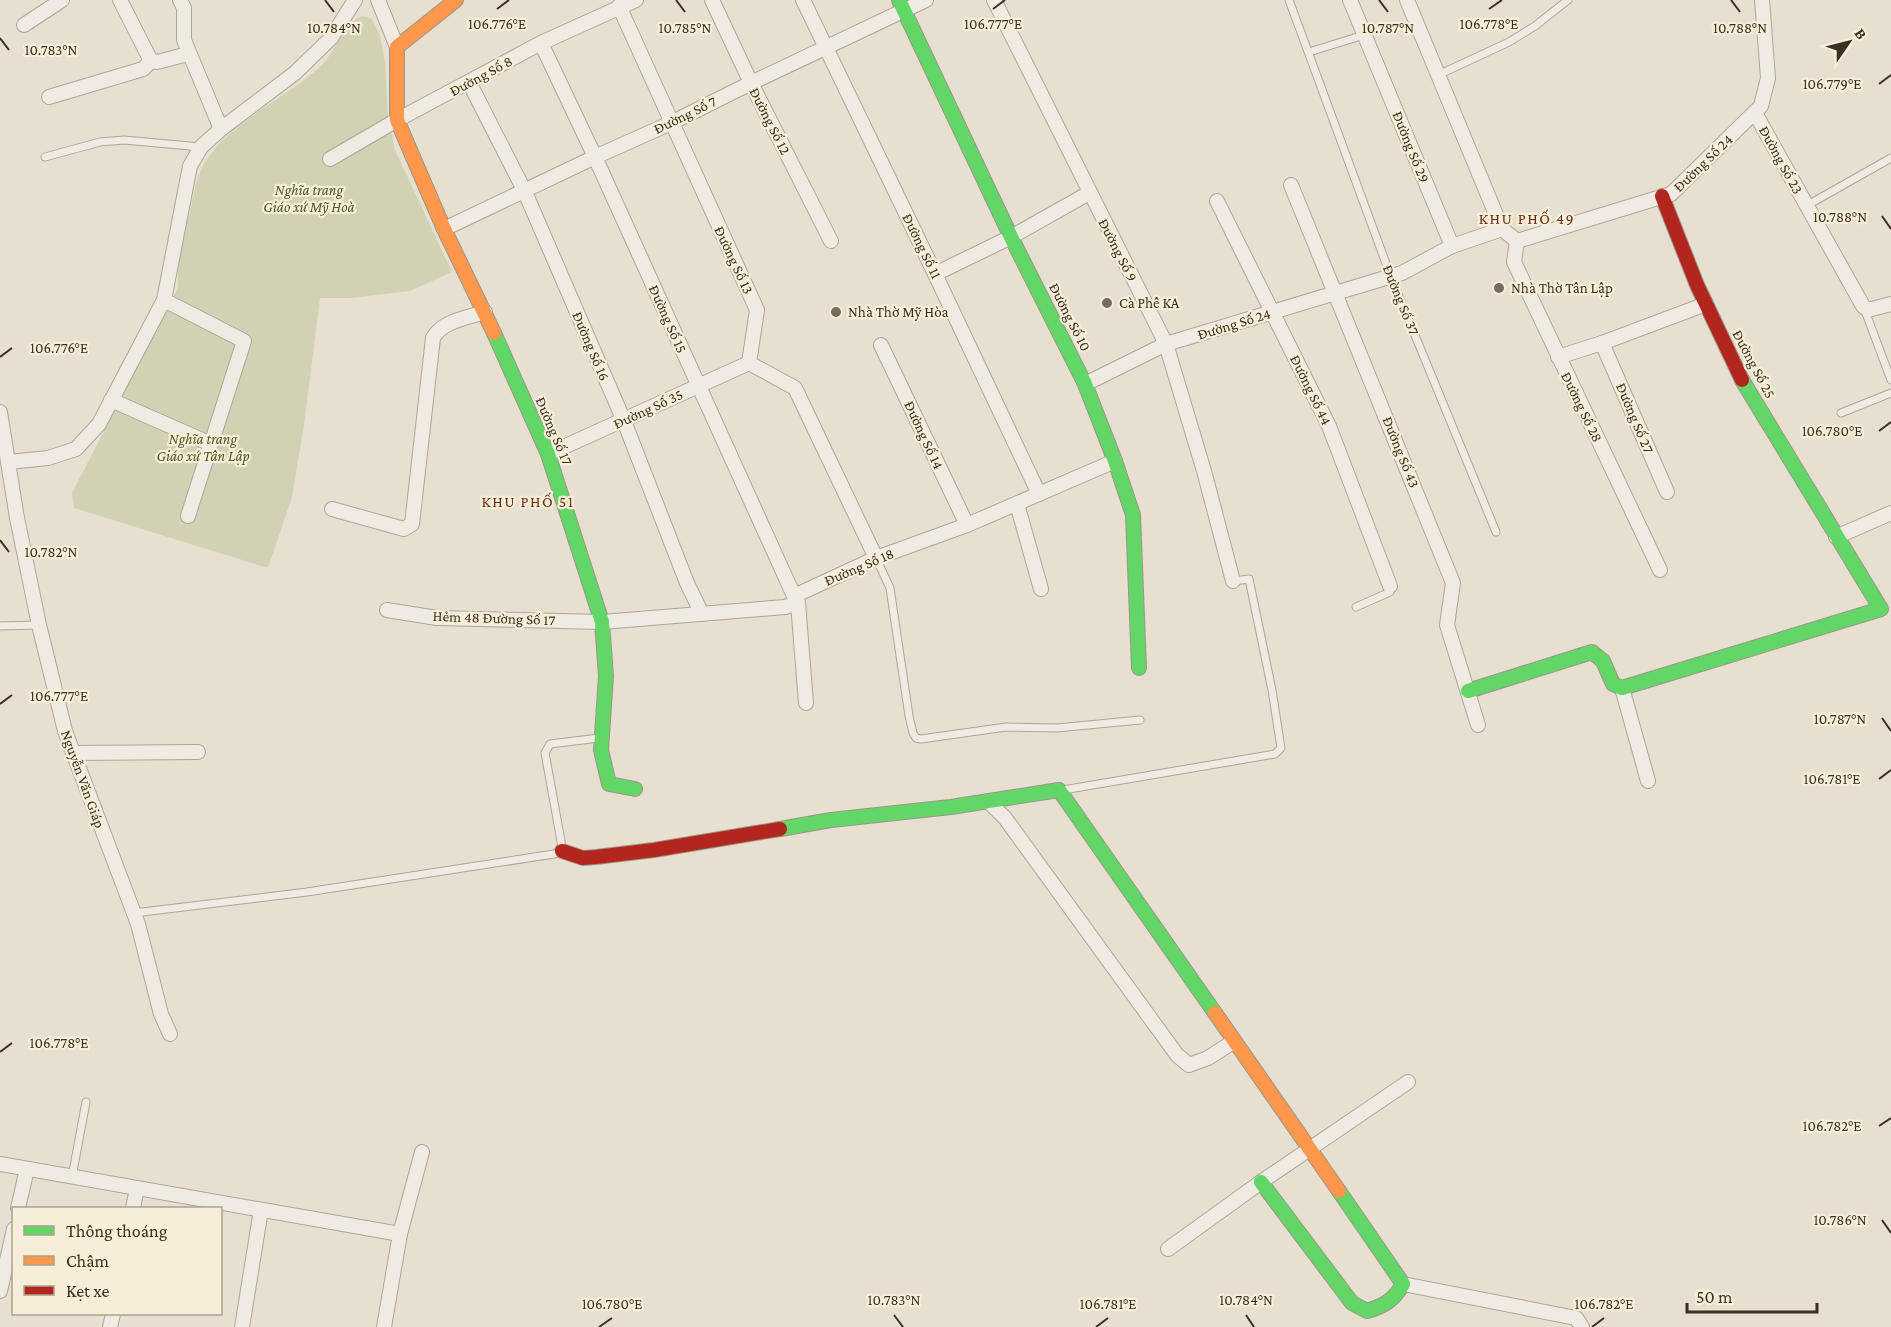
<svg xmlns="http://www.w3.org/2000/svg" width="1891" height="1327" font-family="'Crimson Pro',serif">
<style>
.cemetery{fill:#d1d1b3}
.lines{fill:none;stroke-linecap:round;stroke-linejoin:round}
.lane-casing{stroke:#ada599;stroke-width:9}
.street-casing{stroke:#ada599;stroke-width:16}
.fast-casing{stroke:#9c958a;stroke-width:16}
.slow-casing{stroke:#9c958a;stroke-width:16}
.jam-casing{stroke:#9c958a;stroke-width:16}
.lane{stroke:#efebe3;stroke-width:7}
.street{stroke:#efebe3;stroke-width:14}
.fast{stroke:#63d668;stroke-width:14}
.slow{stroke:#ff974d;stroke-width:14}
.jam{stroke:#b3261e;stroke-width:14}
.ticks{fill:none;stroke:#3d2e20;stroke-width:2}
.poi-dot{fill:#786c5e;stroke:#f7eed8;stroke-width:2}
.labels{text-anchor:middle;stroke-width:4.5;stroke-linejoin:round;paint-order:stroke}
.street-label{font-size:15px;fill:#3d2e20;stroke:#f7eed8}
.park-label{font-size:15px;font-style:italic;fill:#4d5a26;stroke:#f7eed8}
.poi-label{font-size:15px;fill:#3d2e20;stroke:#f7eed8;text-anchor:start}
.neighbourhood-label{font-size:16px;letter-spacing:1.5px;fill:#6b2e1e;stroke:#f7eed8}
.ticks-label{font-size:15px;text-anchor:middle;fill:#3d2e20;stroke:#f7eed8;stroke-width:4.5;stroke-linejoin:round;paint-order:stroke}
</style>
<rect width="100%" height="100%" fill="#e7e0d1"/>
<path class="cemetery" d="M363,16L372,19L380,36L385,62L388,116L395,150L452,272L410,291L351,298H320L304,425L292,497L268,568L74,508L72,493L178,288C177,262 183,241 189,216C193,200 195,183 202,168C223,125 285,99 320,67C335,54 345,20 363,16Z"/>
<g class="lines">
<g class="lane-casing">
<g id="lane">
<path d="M1289,0L1391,277L1496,532"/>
<path d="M1309,52L1364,35"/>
<path d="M1438,75L1509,42L1535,26L1568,0"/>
<path d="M45,157L100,142L124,140L201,147"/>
<path d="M1806,206L1891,158"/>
<path d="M1864,308L1891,380"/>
<path d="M1841,413L1891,393"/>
<path d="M876,558L890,588L909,716L913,733L916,738L921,739L1006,727L1057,728L1140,720"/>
<path d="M1356,607L1390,592V586"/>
<path d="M0,626L39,625"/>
<path d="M1063,790L1275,754L1281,748L1272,690L1249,579L1233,581"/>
<path d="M134,913L307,892L554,854L562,851L561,841L545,753L550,744L599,738"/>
<path d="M72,1177L86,1102"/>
</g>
</g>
<g class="street-casing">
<g id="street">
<path d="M120,0L151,61L157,62L188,54"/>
<path d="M180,0L184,8V40L221,129"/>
<path d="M378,0L397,47"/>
<path d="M712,0L751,83L831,241"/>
<path d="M803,0L935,274L1039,494"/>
<path d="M994,0L1166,344L1204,471L1233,581"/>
<path d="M1350,0L1452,246L1502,229"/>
<path d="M1407,0L1502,229L1517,241L1671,194L1761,106L1768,78L1762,0"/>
<path d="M619,6L757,310L749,363L795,388L876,558"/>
<path d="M24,25L62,0"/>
<path d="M541,43L595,157L794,596"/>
<path d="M469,82L525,192L624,421L687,583L702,614"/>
<path d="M49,97L143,69L151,61"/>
<path d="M1755,113L1863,306L1868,310L1891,304"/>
<path d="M330,159L397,120L541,43L636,0"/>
<path d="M1291,185L1453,583L1447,625L1478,725"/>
<path d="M1217,201L1329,426L1390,586"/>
<path d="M444,229L595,157L671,123L751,83L926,0"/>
<path d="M1517,241L1514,262L1660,570"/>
<path d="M935,274L1011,237L1089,193"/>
<path d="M164,300L244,341L188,516"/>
<path d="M1602,343L1667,492"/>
<path d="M881,345L967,525"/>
<path d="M1558,357L1602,343L1706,304"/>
<path d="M1085,384L1166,344L1402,273L1452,246"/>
<path d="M111,400L211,444"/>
<path d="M0,412L17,518L39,625L65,731L138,924L161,1014L170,1034"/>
<path d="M548,454L749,363"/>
<path d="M9,462L48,458L76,449L99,424L164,300L190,166L201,147L221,129L295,73L331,38L355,0"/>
<path d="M1017,504L1041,589"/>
<path d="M332,509L404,529L412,524L433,338C442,321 467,318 485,312"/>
<path d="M1836,537L1891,513"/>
<path d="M798,603L806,703"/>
<path d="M387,610L437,618L602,622L785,607L798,603L794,596L876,558L967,525L1115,461"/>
<path d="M1622,688L1648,781"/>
<path d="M73,753L198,752"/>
<path d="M988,801L1005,818L1177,1055L1189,1065L1208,1058L1233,1042"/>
<path d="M0,1164L400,1234"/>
<path d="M18,1208L27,1169"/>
<path d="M133,1208L137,1188"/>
<path d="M1168,1249L1261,1182L1408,1082"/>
<path d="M1403,1284L1576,1318L1582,1327"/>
<path d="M0,1291L14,1229"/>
<path d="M110,1327L113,1314"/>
<path d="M242,1327L261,1210"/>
<path d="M384,1327L400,1234L422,1152"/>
</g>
</g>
<g class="fast-casing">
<g id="fast">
<path d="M899,0L1011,237L1085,384L1115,461L1133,515L1139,668"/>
<path d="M494,333L548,454L602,622L606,676L601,750L609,784L635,789"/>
<path d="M1468,691L1592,652L1603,661L1613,684L1622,688L1881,609L1742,380"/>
<path d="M780,829L831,820L951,807L1059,790L1215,1013"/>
<path d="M1261,1182L1352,1303L1367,1311C1384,1306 1394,1300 1403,1284L1339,1191"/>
</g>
</g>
<g class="slow-casing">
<g id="slow">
<path d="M456,0L397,47V120L444,229L494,333"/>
<path d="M1215,1013L1339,1191"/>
</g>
</g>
<g class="jam-casing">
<g id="jam">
<path d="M1662,196L1697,285L1742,380"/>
<path d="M562,851L583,858L596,857L654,850L780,829"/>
</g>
</g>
<use href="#lane" class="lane"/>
<use href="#street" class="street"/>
<use href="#fast" class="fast"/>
<use href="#slow" class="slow"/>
<use href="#jam" class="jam"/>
</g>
<path class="ticks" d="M325,0L334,12M676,0L685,12M1379,0L1388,12M1731,0L1740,12M497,9L509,0M993,9L1005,0M1489,9L1502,0M0,38L9,50M1879,84L1891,75M1882,216L1891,229M0,357L12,348M1879,431L1891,422M0,540L9,552M0,704L12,695M1882,718L1891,731M1879,779L1891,770M0,1052L12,1043M1879,1126L1891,1118M1882,1220L1891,1233M894,1315L903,1327M1246,1315L1254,1327M599,1327L612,1318M1096,1327L1108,1318M1592,1327L1604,1318"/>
<g class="poi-dot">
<circle cx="1499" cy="288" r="6"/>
<circle cx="1107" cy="303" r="6"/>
<circle cx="836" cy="312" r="6"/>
</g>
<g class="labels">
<g class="street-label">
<text transform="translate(481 76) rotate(-28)" y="5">Đường Số 8</text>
<text transform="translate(685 115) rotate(-26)" y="5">Đường Số 7</text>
<text transform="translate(770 121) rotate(63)" y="5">Đường Số 12</text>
<text transform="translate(1411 147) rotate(68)" y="5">Đường Số 29</text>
<text transform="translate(1781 160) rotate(61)" y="5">Đường Số 23</text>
<text transform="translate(1703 163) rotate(-44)" y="5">Đường Số 24</text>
<text transform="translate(922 246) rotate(64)" y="5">Đường Số 11</text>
<text transform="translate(1118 250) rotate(63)" y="5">Đường Số 9</text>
<text transform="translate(734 260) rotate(65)" y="5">Đường Số 13</text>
<text transform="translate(1401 300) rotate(68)" y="5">Đường Số 37</text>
<text transform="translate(1070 317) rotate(63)" y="5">Đường Số 10</text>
<text transform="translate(668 319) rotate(66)" y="5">Đường Số 15</text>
<text transform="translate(1234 324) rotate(-17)" y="5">Đường Số 24</text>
<text transform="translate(591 346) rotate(67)" y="5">Đường Số 16</text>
<text transform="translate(1754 364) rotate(62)" y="5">Đường Số 25</text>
<text transform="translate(1311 390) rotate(64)" y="5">Đường Số 44</text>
<text transform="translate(1582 407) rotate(64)" y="5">Đường Số 28</text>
<text transform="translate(648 409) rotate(-25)" y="5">Đường Số 35</text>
<text transform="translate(1635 418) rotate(67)" y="5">Đường Số 27</text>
<text transform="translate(554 431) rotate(67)" y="5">Đường Số 17</text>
<text transform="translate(924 435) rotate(65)" y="5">Đường Số 14</text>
<text transform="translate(1401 452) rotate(68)" y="5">Đường Số 43</text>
<text transform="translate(859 567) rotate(-23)" y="5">Đường Số 18</text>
<text transform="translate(494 618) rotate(2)" y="5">Hẻm 48 Đường Số 17</text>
<text transform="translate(83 779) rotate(70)" y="5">Nguyễn Văn Giáp</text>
</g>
<g class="park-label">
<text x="309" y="195">Nghĩa trang<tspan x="309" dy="17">Giáo xứ Mỹ Hoà</tspan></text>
<text x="203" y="444">Nghĩa trang<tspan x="203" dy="17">Giáo xứ Tân Lập</tspan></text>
</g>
<g class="poi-label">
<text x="1511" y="293">Nhà Thờ Tân Lập</text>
<text x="1119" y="308">Cà Phê KA</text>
<text x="848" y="317">Nhà Thờ Mỹ Hòa</text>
</g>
<g class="neighbourhood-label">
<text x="1527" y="224">KHU PHỐ 49</text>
<text x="528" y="507">KHU PHỐ 51</text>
</g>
</g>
<g class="ticks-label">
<text x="497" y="29">106.776°E</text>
<text x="1489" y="29">106.778°E</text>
<text x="993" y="29">106.777°E</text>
<text x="334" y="33">10.784°N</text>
<text x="685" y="33">10.785°N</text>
<text x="1388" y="33">10.787°N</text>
<text x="1740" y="33">10.788°N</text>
<text x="51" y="55">10.783°N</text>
<text x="1832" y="89">106.779°E</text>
<text x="1840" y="222">10.788°N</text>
<text x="59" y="353">106.776°E</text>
<text x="1832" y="436">106.780°E</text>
<text x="51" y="557">10.782°N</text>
<text x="59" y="701">106.777°E</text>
<text x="1840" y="724">10.787°N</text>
<text x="1832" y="784">106.781°E</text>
<text x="59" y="1048">106.778°E</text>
<text x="1832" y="1131">106.782°E</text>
<text x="1840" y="1225">10.786°N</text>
<text x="894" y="1305">10.783°N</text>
<text x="1246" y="1305">10.784°N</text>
<text x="612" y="1309">106.780°E</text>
<text x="1108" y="1309">106.781°E</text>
<text x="1604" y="1309">106.782°E</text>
</g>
<rect x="12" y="1207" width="210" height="108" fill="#f7eed8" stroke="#ada18e" stroke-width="1.5"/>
<rect x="24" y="1226" width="30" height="9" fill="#63d668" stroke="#ada18e" stroke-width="1.5"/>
<text x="66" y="1237" font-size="18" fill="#3d2e20">Thông thoáng</text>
<rect x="24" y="1256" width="30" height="9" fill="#ff974d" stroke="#ada18e" stroke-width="1.5"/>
<text x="66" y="1267" font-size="18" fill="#3d2e20">Chậm</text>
<rect x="24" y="1286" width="30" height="9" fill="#b3261e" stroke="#ada18e" stroke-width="1.5"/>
<text x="66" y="1297" font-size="18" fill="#3d2e20">Kẹt xe</text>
<g transform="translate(1849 42) rotate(55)" stroke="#f7eed8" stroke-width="4.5" paint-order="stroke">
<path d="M0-4.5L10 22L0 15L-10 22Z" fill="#3d2e20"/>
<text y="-9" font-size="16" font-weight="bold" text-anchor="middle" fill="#3d2e20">B</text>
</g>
<path d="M1687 1303v9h130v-9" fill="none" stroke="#3d2e20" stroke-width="3"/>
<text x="1696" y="1303" font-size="18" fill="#3d2e20" stroke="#f7eed8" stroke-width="4.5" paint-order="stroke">50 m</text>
</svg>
